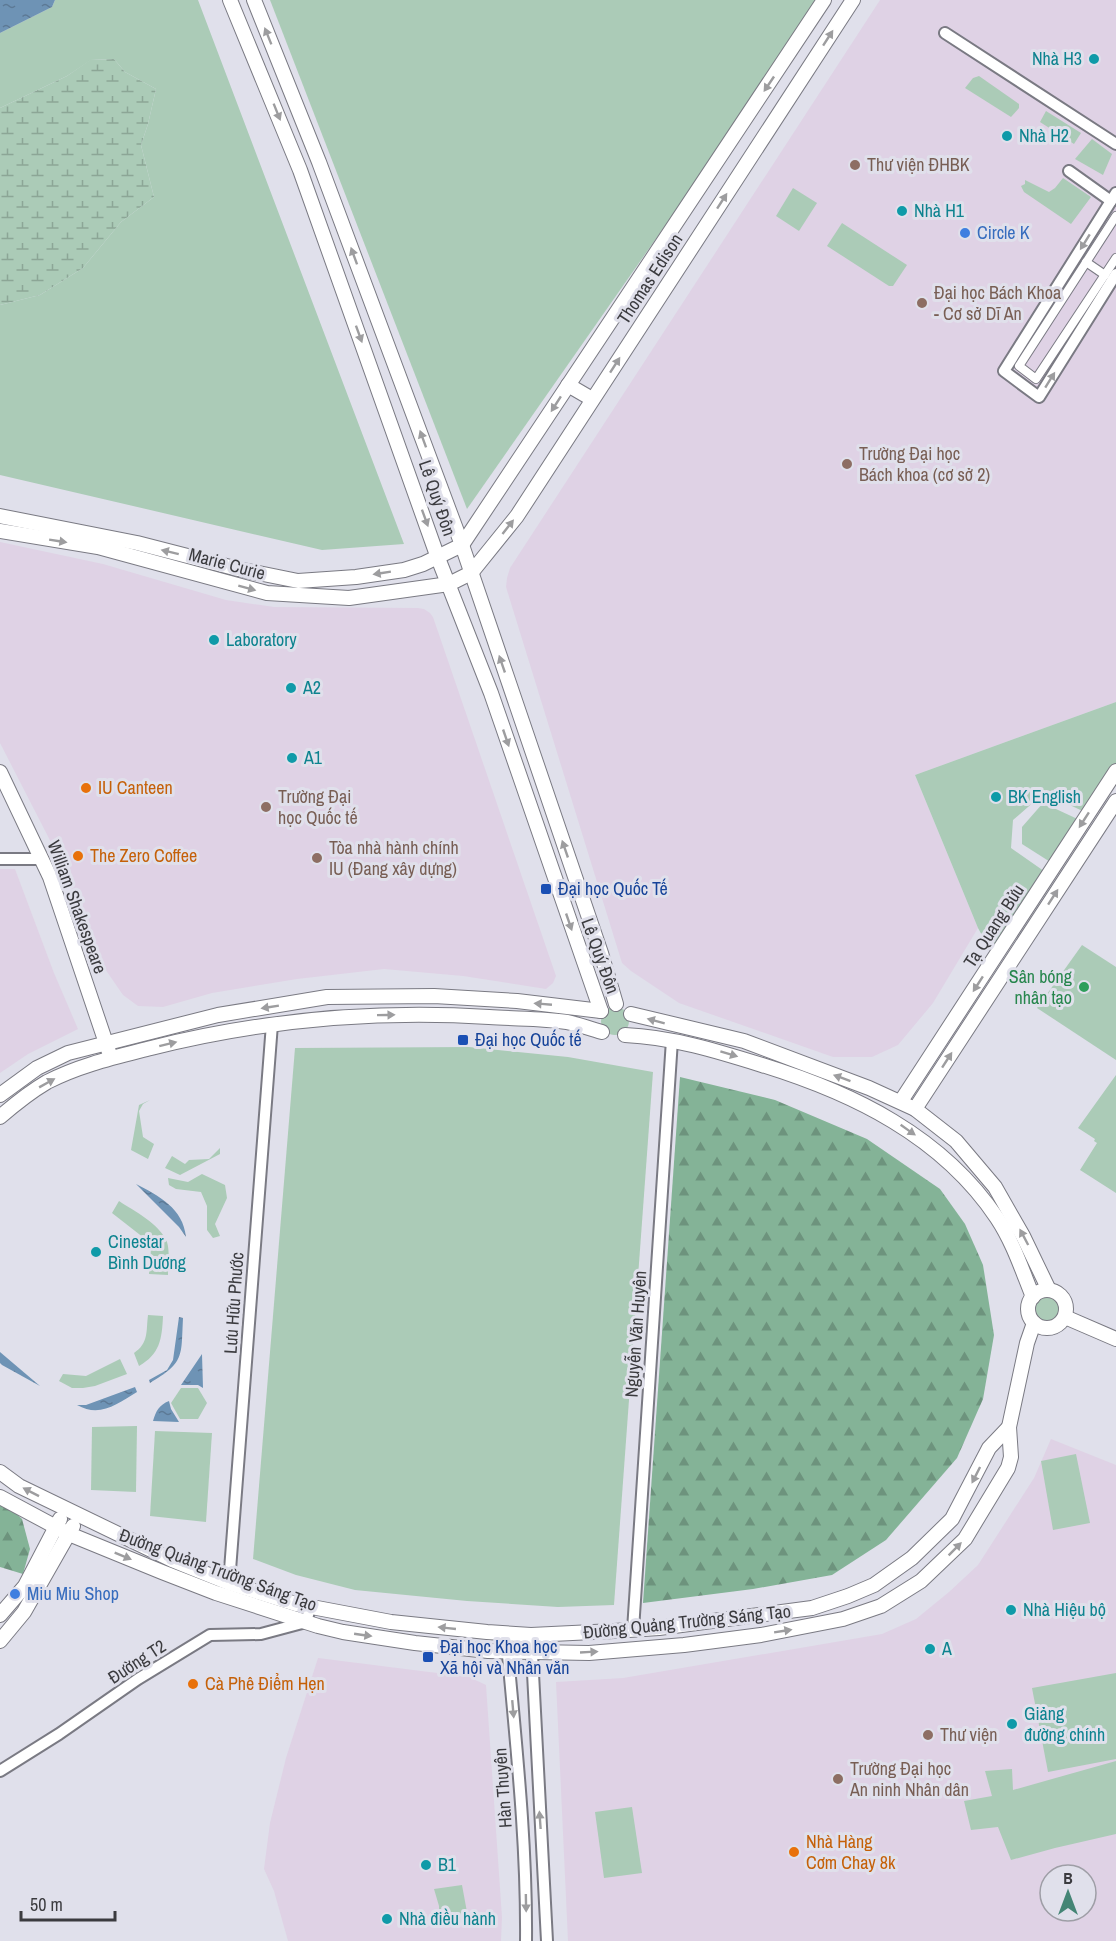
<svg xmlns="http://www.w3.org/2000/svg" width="1116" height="1941" font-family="'Archivo Narrow',sans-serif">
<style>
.education{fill:#dfd2e5;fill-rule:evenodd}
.green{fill:#abcbb7}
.forest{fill:url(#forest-firs)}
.wetland{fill:url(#wetland-marsh)}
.water{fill:url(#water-ripples)}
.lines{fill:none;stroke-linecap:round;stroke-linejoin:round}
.pedestrian-casing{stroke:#7a7a83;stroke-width:10}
.minor-casing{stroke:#7a7a83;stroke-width:14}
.tertiary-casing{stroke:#7a7a83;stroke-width:16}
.pedestrian{stroke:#fff;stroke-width:8}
.minor{stroke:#fff;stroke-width:10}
.tertiary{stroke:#fff;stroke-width:14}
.oneway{fill:#9d9d9f}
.culture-dot{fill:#0f9aa8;stroke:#e0e0eb;stroke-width:2}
.education-dot{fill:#8d6e63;stroke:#e0e0eb;stroke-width:2}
.shop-dot{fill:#3f7fe0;stroke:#e0e0eb;stroke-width:2}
.food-dot{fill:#e8710a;stroke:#e0e0eb;stroke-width:2}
.transit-dot{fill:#1a4fb4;stroke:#e0e0eb;stroke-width:2}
.leisure-dot{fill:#2e9e5b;stroke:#e0e0eb;stroke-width:2}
.labels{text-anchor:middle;stroke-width:6;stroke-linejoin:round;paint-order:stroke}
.culture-label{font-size:18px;fill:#0d838f;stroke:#e0e0eb;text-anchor:start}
.education-label{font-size:18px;fill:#785e54;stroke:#e0e0eb;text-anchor:start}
.shop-label{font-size:18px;fill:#366cbe;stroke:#e0e0eb;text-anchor:start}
.street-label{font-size:18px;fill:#3b3b3f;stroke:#e0e0eb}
.food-label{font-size:18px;fill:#c56008;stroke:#e0e0eb;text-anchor:start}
.transit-label{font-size:18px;fill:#164399;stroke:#e0e0eb;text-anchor:start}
.leisure-label{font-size:18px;fill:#27864d;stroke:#e0e0eb;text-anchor:end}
</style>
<defs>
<pattern id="forest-firs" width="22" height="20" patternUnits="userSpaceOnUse" patternTransform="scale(1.5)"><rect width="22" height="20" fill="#84b397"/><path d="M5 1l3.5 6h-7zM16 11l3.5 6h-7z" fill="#6d937d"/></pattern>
<pattern id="wetland-marsh" width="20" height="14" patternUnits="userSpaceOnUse" patternTransform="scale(1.5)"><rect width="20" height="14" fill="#abcbb7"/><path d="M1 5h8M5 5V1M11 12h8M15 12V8" fill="none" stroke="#8ca696"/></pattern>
<pattern id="water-ripples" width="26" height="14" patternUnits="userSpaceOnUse" patternTransform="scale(1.5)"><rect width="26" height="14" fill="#6e93b5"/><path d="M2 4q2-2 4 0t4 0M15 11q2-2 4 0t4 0" fill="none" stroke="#5c7995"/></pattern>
</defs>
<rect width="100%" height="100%" fill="#e0e0eb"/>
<g class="education">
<path d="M880,0H1116V702L915,775L978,928L933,1003L898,1045L872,1057H833L679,1003L631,971L622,963L506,587L507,578L510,568Z"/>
<path d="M0,542L103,564L226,600L274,607L418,608L424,609L430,613L433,617L556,976L553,983L546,989L463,976L384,969L297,979L212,993L163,1007L138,1006L123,995L103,966L57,854L0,743Z"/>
<path d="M0,869H15L54,973L78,1029L28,1054L0,1073Z"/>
<path d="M1051,1439L1116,1465V1941H568L556,1682L623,1678L882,1634L916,1619L949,1592L978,1565L1034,1478ZM1050,1875H1086V1911H1050Z"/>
<path d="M318,1658L469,1677L486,1685L502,1917L501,1941H288L274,1891L264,1869L270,1823L286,1758Z"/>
</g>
<g class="green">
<path d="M55,0H198L404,544L322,550L0,475V305L40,295L83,268L121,222L154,197L141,145L148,124L156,89L125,72L114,59L91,60L67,76L0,108V33L52,7Z"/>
<path d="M270,0H819L755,97L467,509Z"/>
<path d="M979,76L1019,104V108L1011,117L965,88L973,78Z"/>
<path d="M1046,111L1081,133L1074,144L1040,122Z"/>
<path d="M1092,139L1112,154L1103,175L1075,159Z"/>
<path d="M1063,178L1091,197L1071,224L1024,192L1021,186L1025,184V180L1049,192L1055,188Z"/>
<path d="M793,188L817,203L799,231L776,216Z"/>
<path d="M842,223L907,265L893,286H889L827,246Z"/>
<path d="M1116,702V774L1089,814L1044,793L1013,820L1011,848L1051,876L996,961L978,928L915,775Z"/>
<path d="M1043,803L1084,822L1055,865L1022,844V827Z"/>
<path d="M1082,945L1116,967V1060L1037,1008Z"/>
<circle cx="615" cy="1021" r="14"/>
<path d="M469,1047L568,1057L653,1072L614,1605L558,1607L467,1601L355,1590L296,1575L253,1559L295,1048Z"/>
<path d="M1116,1075V1193L1080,1170L1097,1143L1094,1141L1095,1139L1078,1128Z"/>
<path d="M150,1100L143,1104L139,1111L143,1137L154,1144L148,1159L131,1150L139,1105Z"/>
<path d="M220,1148V1154L180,1175L165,1168L172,1156L185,1164L189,1160L209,1159Z"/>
<path d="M202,1174L225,1185L227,1198L215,1224L220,1236L213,1238L207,1230V1206L201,1192L176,1189L169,1185L168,1178L188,1182Z"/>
<path d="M119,1201C134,1211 160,1224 167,1242C170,1252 168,1264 168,1275L149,1274L151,1249L144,1238L112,1213Z"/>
<circle cx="1047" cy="1310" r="14"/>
<path d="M148,1315L163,1316C162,1339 160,1354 139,1366L134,1353C149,1343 146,1331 148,1315Z"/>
<path d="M120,1359L127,1374L95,1386L83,1388H72L59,1381L63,1374L86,1376Z"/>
<path d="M181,1388H198L207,1403L198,1419H180L171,1403Z"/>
<path d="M137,1426L136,1492L91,1490L92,1427Z"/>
<path d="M155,1431L212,1433L206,1522L150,1516Z"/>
<path d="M1076,1454L1090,1523L1053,1530L1041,1461Z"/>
<path d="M1116,1673V1759L1048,1772L1032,1688Z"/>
<path d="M1116,1761V1834L1055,1848L1011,1860L998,1827L971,1830L964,1801L992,1796L985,1771L1012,1769L1013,1790Z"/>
<path d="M632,1807L642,1873L604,1878L595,1812Z"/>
<path d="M462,1885L469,1923L455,1922L439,1924V1906L434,1889Z"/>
</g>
<g class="forest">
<path d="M680,1077L775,1100L867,1139L940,1189L965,1224L983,1265L994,1335L983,1399L957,1458L886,1540L832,1575L753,1589L643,1603Z"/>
<path d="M0,1499L22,1519L30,1549L23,1574L0,1567Z"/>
</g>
<path class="wetland" d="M114,59L125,72L156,89L148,124L141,145L154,197L121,222L83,268L40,295L0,305V108L67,76L90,60Z"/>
<g class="water">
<path d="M0,0H55L52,7L0,33Z"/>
<path d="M136,1184C159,1196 183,1208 186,1237L179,1227Z"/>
<path d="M179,1317L183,1318C181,1357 185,1362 150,1383L149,1380L167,1370L173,1360Z"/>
<path d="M0,1352L40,1386L2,1365L0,1363Z"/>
<path d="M202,1354L203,1388L198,1385H181Z"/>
<path d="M135,1387L137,1392C117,1404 100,1418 77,1405H86Z"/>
<path d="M169,1401L171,1409L179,1422L153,1421C156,1411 159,1405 169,1401Z"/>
</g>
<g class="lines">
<g class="pedestrian-casing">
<g id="pedestrian">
<path d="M1116,216L1019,366L1036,379L1116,258"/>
<path d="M1086,262L1105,275"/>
</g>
</g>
<g class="minor-casing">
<g id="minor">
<path d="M945,33L1116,144"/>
<path d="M1069,171L1111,201"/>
<path d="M1116,193L1004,371L1039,397L1116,274"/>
<path d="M0,859H42"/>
<path d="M229,1583L272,1024"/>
<path d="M633,1630L672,1040"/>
<path d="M506,1633C515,1736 527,1838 526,1941"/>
<path d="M531,1635L547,1941"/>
<path d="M0,1771L59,1734L138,1679L210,1635L261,1634L306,1622L310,1608"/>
</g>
</g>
<g class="tertiary-casing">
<g id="tertiary">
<path d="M230,0L300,170L438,558L491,693L601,1011"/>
<path d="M254,0L319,162L462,545L601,953L616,1004"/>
<path d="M568,385L592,399"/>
<path d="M0,516L137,543L238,569L298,581L356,577L404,570L423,564L462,545L824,0"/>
<path d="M0,531L98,547L267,593L349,598L449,584L471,573L517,516L853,0"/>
<path d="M0,772L50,877L109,1052"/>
<path d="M631,1014L744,1041L869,1088L915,1109L956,1141L995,1187L1023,1236L1049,1290"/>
<path d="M625,1035C672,1037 717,1051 762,1065C853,1093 942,1136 997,1218C1013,1242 1022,1270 1033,1297"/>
<path d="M0,1095L37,1068L68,1053L218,1015L327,997L434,996L517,1001L601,1011"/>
<path d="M901,1101L1116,771"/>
<path d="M915,1109L1116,801"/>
<path d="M0,1117C15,1104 30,1092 47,1082C80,1065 116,1057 151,1048C262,1020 375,1010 489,1017C515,1019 542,1018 567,1022C578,1024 590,1029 602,1032"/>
<circle cx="1047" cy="1309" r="19"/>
<path d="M1065,1317L1116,1339"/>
<path d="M0,1472L19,1486L172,1560L229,1583L296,1604L391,1622L487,1632L531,1635L614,1631L659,1628L812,1608L848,1596L874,1585L912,1558L952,1519L989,1448L1009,1427"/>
<path d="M0,1497L69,1534L162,1572L216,1593L318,1626L343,1632L415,1643L488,1651L589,1653L684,1645L761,1635L843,1619L881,1606L921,1581L965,1539L1008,1468L1011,1457L1009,1427L1027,1343L1034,1323"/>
<path d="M0,1615L25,1586L60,1519"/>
<path d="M0,1641L24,1612L73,1526"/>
</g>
</g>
<use href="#pedestrian" class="pedestrian"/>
<use href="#minor" class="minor"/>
<use href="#tertiary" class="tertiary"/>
</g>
<defs><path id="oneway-solid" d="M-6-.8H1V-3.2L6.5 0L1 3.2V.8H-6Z" transform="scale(1.5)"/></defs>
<g class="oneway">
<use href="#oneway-solid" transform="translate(268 36) rotate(-112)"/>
<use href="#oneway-solid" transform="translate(828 38) rotate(-57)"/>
<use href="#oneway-solid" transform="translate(769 84) rotate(124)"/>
<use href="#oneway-solid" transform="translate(277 112) rotate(68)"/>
<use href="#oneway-solid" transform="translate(722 201) rotate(-57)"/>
<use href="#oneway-solid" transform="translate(1085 242) rotate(122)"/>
<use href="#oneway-solid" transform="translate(354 256) rotate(-110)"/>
<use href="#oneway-solid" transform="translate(359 334) rotate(70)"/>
<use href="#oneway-solid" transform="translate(615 365) rotate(-57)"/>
<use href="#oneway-solid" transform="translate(1050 380) rotate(-58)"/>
<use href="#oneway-solid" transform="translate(556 404) rotate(123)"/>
<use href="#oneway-solid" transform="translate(423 439) rotate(-110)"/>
<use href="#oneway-solid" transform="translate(425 518) rotate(70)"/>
<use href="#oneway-solid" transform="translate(508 527) rotate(-52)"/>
<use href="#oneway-solid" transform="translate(58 541) rotate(9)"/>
<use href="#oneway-solid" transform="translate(170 552) rotate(-166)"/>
<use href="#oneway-solid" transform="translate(382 573) rotate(171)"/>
<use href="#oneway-solid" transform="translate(247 588) rotate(15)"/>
<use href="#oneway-solid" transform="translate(502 664) rotate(-109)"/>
<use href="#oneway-solid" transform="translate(506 738) rotate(71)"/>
<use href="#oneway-solid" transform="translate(1084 820) rotate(123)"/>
<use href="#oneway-solid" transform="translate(565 849) rotate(-109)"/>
<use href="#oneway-solid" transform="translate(1053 897) rotate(-57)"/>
<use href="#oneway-solid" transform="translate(569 922) rotate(71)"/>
<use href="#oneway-solid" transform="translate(978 984) rotate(123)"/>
<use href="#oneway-solid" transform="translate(543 1004) rotate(-175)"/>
<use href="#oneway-solid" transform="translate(270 1007) rotate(171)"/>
<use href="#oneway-solid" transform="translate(386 1015) rotate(-1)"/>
<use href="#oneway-solid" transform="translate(656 1021) rotate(-165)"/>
<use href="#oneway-solid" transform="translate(168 1044) rotate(-14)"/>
<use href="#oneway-solid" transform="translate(729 1054) rotate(17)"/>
<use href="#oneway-solid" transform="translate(947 1060) rotate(-57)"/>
<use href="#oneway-solid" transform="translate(842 1078) rotate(-160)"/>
<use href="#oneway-solid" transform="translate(47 1083) rotate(-29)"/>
<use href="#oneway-solid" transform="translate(908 1130) rotate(35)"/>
<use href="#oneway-solid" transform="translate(1024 1237) rotate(-118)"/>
<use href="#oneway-solid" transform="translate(976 1475) rotate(117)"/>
<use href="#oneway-solid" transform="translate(31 1492) rotate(-153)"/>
<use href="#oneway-solid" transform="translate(955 1549) rotate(-45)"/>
<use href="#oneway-solid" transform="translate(123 1556) rotate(22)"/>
<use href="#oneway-solid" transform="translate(447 1628) rotate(-174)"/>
<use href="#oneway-solid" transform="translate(783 1631) rotate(-9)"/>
<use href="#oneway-solid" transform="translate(363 1635) rotate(8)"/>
<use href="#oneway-solid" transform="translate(589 1652) rotate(-3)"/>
<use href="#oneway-solid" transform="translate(513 1709) rotate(85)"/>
<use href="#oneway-solid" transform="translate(540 1820) rotate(-94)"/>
<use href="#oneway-solid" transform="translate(526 1903) rotate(89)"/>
</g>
<g class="culture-dot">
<circle cx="1094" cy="59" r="6"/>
<circle cx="1007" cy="136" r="6"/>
<circle cx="902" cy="211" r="6"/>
<circle cx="214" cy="640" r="6"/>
<circle cx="291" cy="688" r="6"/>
<circle cx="292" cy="758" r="6"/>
<circle cx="996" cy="797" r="6"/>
<circle cx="96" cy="1252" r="6"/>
<circle cx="1011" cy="1610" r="6"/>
<circle cx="930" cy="1649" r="6"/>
<circle cx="1012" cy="1724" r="6"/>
<circle cx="426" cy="1865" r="6"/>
<circle cx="387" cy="1919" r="6"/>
</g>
<g class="education-dot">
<circle cx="855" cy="165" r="6"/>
<circle cx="922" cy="303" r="6"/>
<circle cx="847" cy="464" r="6"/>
<circle cx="266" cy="807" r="6"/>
<circle cx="317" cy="858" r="6"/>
<circle cx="928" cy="1735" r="6"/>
<circle cx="838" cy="1779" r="6"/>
</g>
<g class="shop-dot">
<circle cx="965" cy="233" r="6"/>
<circle cx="15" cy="1594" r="6"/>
</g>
<g class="food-dot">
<circle cx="86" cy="788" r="6"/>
<circle cx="78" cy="856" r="6"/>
<circle cx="193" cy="1684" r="6"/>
<circle cx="794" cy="1852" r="6"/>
</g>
<g class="transit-dot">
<rect x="540" y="883" width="12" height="12" rx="3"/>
<rect x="457" y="1034" width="12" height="12" rx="3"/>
<rect x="422" y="1651" width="12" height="12" rx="3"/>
</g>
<circle class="leisure-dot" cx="1084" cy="987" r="6"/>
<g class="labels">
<g class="culture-label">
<text x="1082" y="65" text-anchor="end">Nhà H3</text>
<text x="1019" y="142">Nhà H2</text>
<text x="914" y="217">Nhà H1</text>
<text x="226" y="646">Laboratory</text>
<text x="303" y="694">A2</text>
<text x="304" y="764">A1</text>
<text x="1008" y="803">BK English</text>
<text x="108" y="1248">Cinestar<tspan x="108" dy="21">Bình Dương</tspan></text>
<text x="1023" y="1616">Nhà Hiệu bộ</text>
<text x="942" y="1655">A</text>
<text x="1024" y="1720">Giảng<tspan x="1024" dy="21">đường chính</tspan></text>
<text x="438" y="1871">B1</text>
<text x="399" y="1925">Nhà điều hành</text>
</g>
<g class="education-label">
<text x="867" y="171">Thư viện ĐHBK</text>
<text x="934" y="299">Đại học Bách Khoa<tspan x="934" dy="21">- Cơ sở Dĩ An</tspan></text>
<text x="859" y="460">Trường Đại học<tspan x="859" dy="21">Bách khoa (cơ sở 2)</tspan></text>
<text x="278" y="803">Trường Đại<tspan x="278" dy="21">học Quốc tế</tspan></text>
<text x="329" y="854">Tòa nhà hành chính<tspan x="329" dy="21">IU (Đang xây dựng)</tspan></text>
<text x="940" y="1741">Thư viện</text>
<text x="850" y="1775">Trường Đại học<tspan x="850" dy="21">An ninh Nhân dân</tspan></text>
</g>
<g class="shop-label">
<text x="977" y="239">Circle K</text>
<text x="27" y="1600">Miu Miu Shop</text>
</g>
<g class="street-label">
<text transform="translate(650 279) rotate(-57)" y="6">Thomas Edison</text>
<text transform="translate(437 498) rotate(71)" y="6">Lê Quý Đôn</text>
<text transform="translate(227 564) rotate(15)" y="6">Marie Curie</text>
<text transform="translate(77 907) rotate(70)" y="6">William Shakespeare</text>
<text transform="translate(994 926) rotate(-57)" y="6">Tạ Quang Bửu</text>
<text transform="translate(600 956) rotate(70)" y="6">Lê Quý Đôn</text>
<text transform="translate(234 1303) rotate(-86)" y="6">Lưu Hữu Phước</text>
<text transform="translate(636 1334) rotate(-86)" y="6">Nguyễn Văn Huyên</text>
<text transform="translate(218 1570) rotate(20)" y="6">Đường Quảng Trường Sáng Tạo</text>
<text transform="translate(687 1622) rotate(-6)" y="6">Đường Quảng Trường Sáng Tạo</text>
<text transform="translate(137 1662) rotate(-33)" y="6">Đường T2</text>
<text transform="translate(503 1788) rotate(-94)" y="6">Hàn Thuyên</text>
</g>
<g class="food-label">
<text x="98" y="794">IU Canteen</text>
<text x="90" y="862">The Zero Coffee</text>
<text x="205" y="1690">Cà Phê Điểm Hẹn</text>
<text x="806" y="1848">Nhà Hàng<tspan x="806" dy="21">Cơm Chay 8k</tspan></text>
</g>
<g class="transit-label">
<text x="558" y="895">Đại học Quốc Tế</text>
<text x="475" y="1046">Đại học Quốc tế</text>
<text x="440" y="1653">Đại học Khoa học<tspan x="440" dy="21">Xã hội và Nhân văn</tspan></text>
</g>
<g class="leisure-label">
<text x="1072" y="983">Sân bóng<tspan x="1072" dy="21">nhân tạo</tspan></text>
</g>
</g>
<g transform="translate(1068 1893)"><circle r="28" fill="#e0e0eb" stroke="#9e9ea6" stroke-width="1.5"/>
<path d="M0-4.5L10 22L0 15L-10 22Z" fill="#448575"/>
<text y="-9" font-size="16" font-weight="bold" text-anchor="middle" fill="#3b3b3f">B</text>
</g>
<path d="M21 1911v9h94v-9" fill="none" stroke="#3b3b3f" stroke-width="3"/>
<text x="30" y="1911" font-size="18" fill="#3b3b3f" stroke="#e0e0eb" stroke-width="4.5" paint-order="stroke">50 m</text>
</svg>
